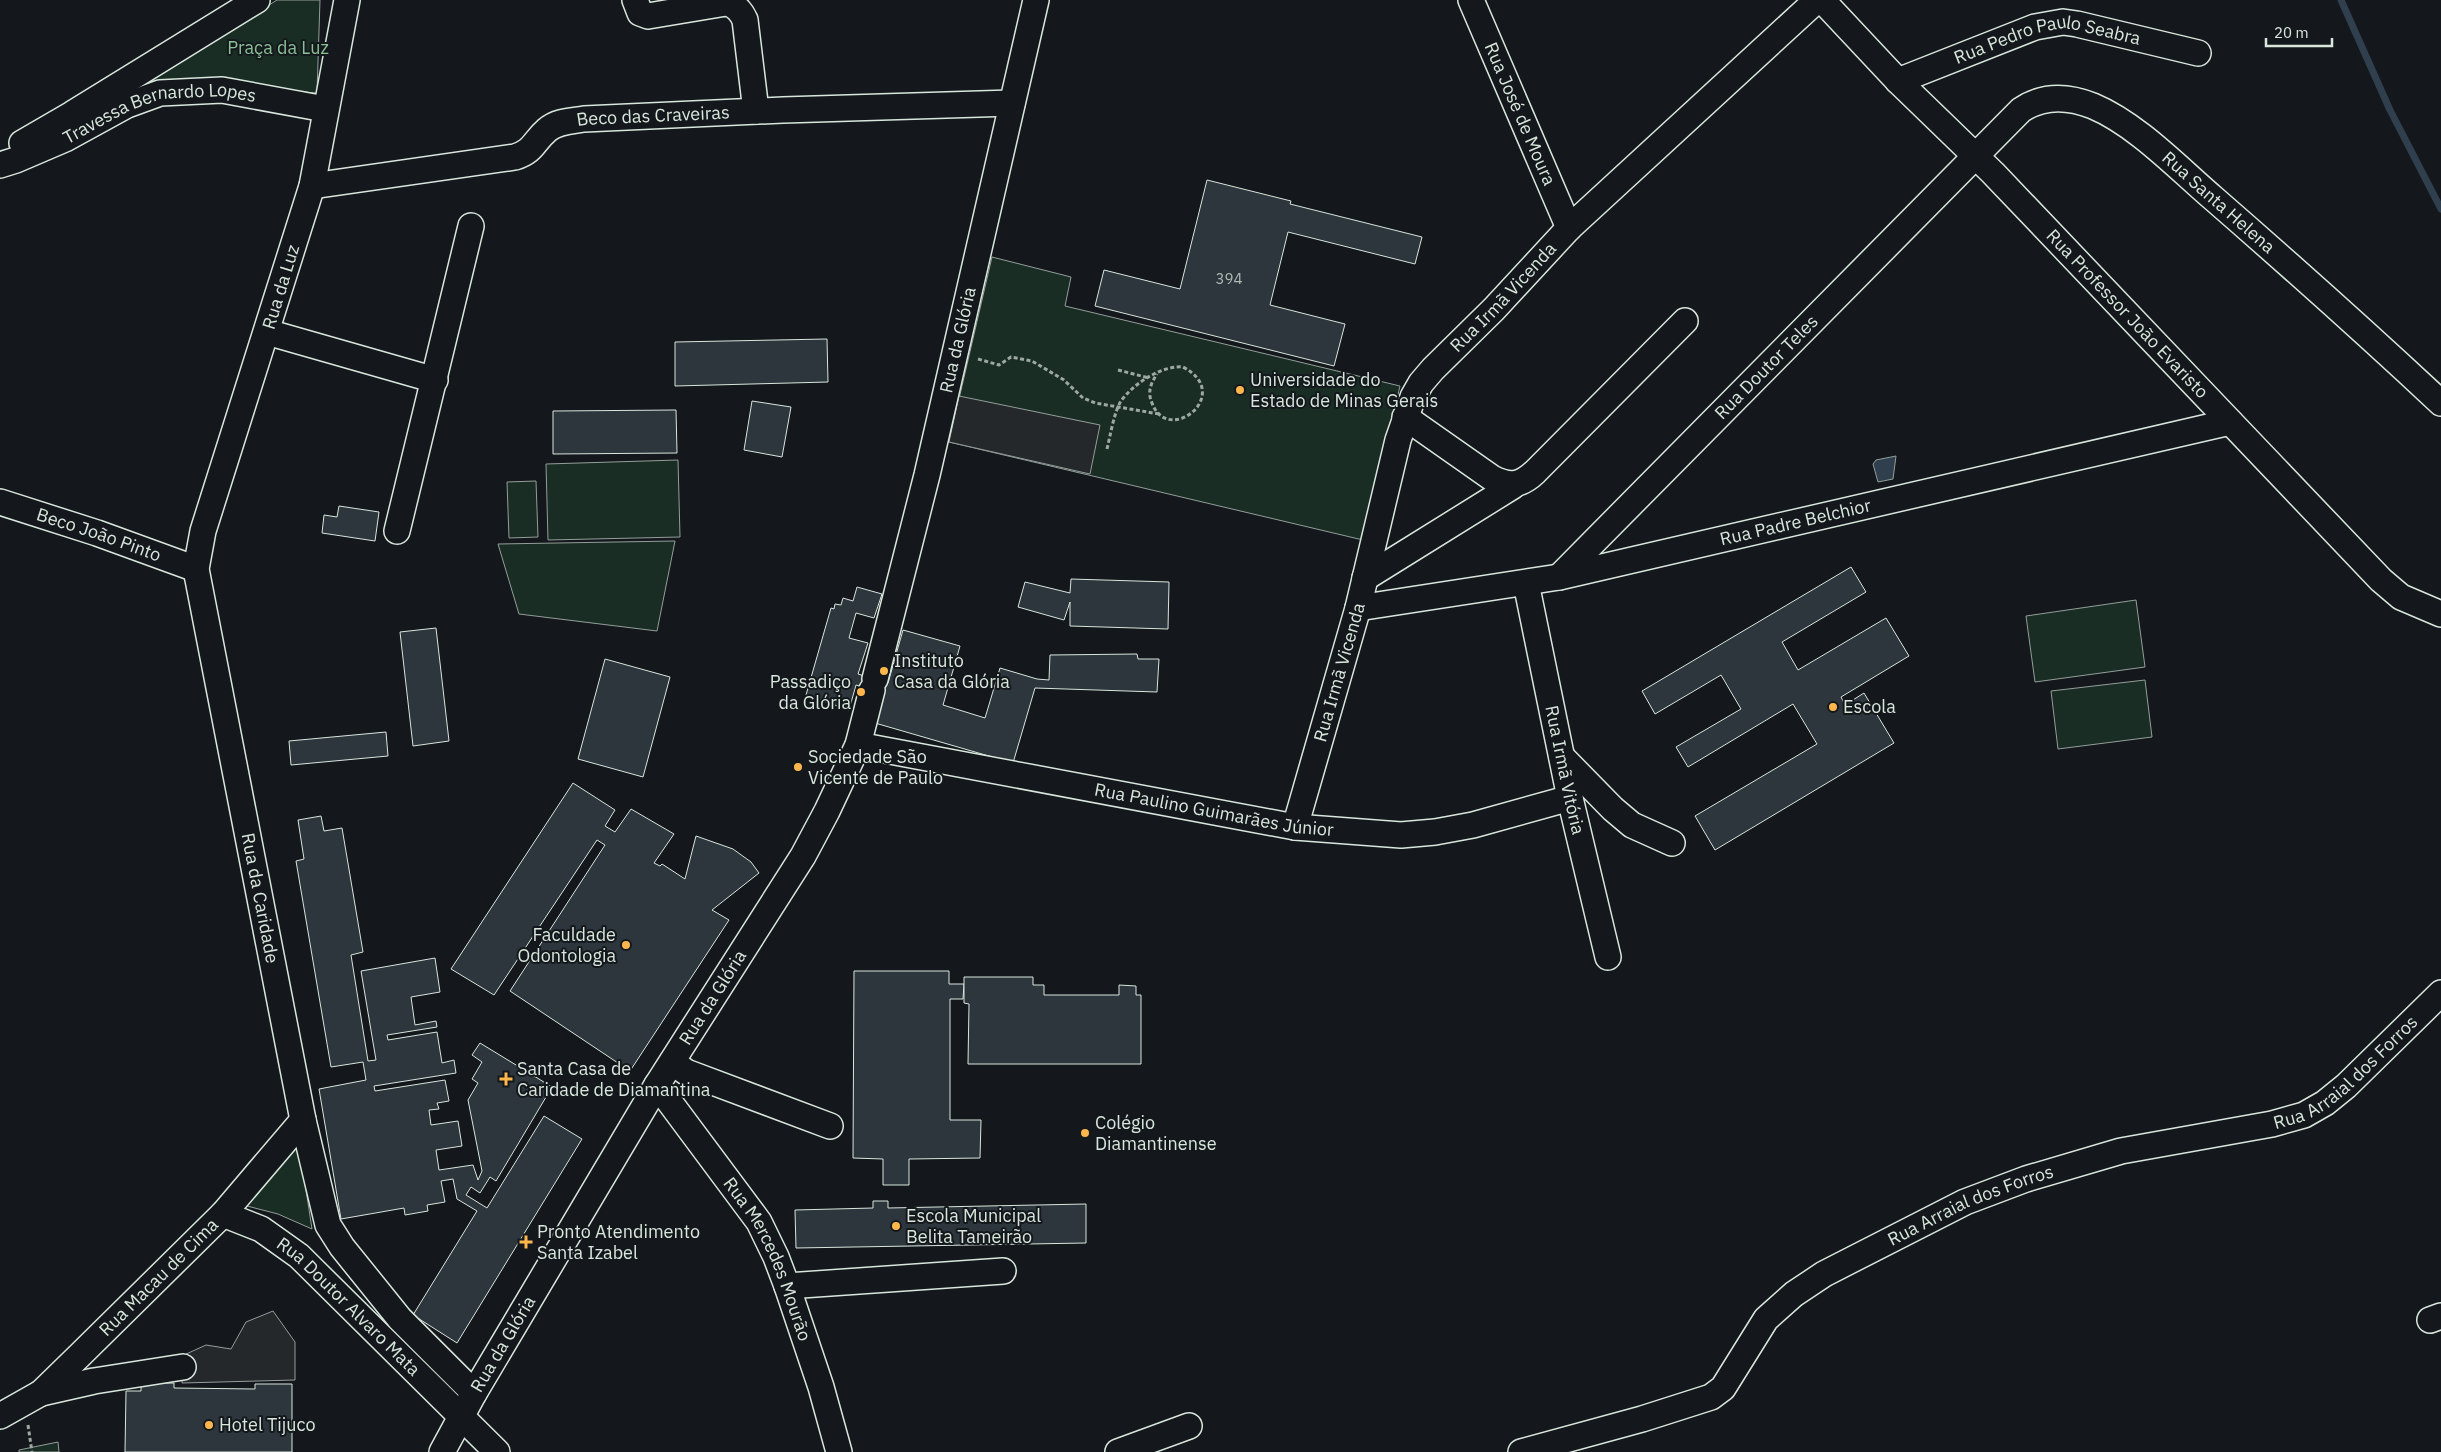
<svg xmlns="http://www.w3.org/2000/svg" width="2441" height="1452" font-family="'IBM Plex Sans',sans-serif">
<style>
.green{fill:#1a2d24;stroke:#939e99}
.parking{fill:#24282b;stroke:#939e99}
.water{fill:#2f3f4d;stroke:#939e99}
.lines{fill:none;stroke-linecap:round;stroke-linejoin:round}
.stream{stroke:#2f3f4d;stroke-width:7}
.building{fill:#2c363c;stroke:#d8e6dc}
.minor-casing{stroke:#d8e6dc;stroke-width:28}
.path{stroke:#9da8a2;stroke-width:3;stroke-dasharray:4 2.5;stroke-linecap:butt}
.minor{stroke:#14181c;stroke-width:25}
.poi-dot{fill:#ffb74d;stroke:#14181c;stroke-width:2}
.labels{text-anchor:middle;stroke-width:4;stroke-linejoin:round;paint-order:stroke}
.number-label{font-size:15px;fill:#adbab4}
.park-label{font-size:18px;fill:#8ac095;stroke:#14181c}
.street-label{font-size:18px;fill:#d8e6dc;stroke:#14181c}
.poi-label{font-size:18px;fill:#d8e6dc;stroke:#14181c;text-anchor:start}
</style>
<rect width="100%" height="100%" fill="#14181c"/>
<g class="green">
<path d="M277,0H320L317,93L150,81Z"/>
<path d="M992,257L1071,277L1065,306L1400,386L1363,540L949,442Z"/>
<path d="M678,460L680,537L548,540L546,464Z"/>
<path d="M536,481L538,537L509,538L507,482Z"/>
<path d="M675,541L657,631L519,614L498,544Z"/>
<path d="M2136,600L2145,667L2035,682L2026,616Z"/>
<path d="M2145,680L2152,737L2058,749L2051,691Z"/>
<path d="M299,1144L312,1229L278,1214L247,1206Z"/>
<path d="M58,1442L59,1452H19V1450Z"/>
</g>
<g class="parking">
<path d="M959,396L1100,425L1090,474L949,442Z"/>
<path d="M273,1311L295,1342V1380L182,1383L184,1355L206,1345L231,1349L246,1322Z"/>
</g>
<path class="water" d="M1896,456L1893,479L1878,482L1873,464L1876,460Z"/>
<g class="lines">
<path class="stream" d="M2341,0L2390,110L2441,209"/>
</g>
<g class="building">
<path d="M1207,180L1291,201L1290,204L1422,237L1415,264L1288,232L1270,305L1345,324L1334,366L1095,306L1104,270L1180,289Z"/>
<path d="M827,339L828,382L675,386V342Z"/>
<path d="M752,401L791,407L782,457L744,450Z"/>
<path d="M676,410L677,453L553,454V411Z"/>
<path d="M339,506L379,512L375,541L322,533L324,515L337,517Z"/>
<path d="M1851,567L1866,592L1782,642L1798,670L1886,618L1909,656L1841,697L1845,705L1864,693L1894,743L1715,850L1695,816L1817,744L1793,704L1688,767L1676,747L1741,709L1721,675L1655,714L1642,691Z"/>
<path d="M1071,579L1169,582L1168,629L1070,626V602L1064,620L1018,607L1025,582L1070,593Z"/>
<path d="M857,587L882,594L874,618L856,613L849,638L868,643L858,674L888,683L903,630L960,646L943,705L985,718L1000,668L1037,679L1049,680L1050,655L1137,654L1138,659H1159L1157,692L1035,688L1013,763L875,723L884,693L856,685L849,710L806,695L831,608L834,609L835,604L841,605L843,598L853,601Z"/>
<path d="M436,628L449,741L413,746L400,632Z"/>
<path d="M605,659L670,677L643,777L578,759Z"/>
<path d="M386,732L388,756L291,765L289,741Z"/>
<path d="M573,783L615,810L605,826L615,832L631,809L674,834L654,863L660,866L662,864L685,879L696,836L733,849L751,862L759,873L712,910L729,920L630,1071L510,991L605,845L597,840L494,995L451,969Z"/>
<path d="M321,816L324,831L342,828L363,952L351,955L368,1061L376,1060L361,971L435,958L440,992L411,997L415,1025L436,1021L437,1027L387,1035L388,1040L437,1032L442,1063L454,1060L456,1073L374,1086L375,1091L445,1080L449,1101L437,1103L439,1109L429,1110L431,1125L458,1121L462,1146L436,1150L439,1170L473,1165L478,1180L482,1171L468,1100L478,1083L472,1079L482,1062L472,1055L480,1043L552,1087L496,1181L490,1177L480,1193L471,1187L466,1195L487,1208L544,1116L582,1139L457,1343L413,1315L477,1211L457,1199L453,1179L441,1181L445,1202L427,1205L428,1211L405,1215L404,1208L341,1219L319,1089L366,1080L363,1062L331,1067L296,861L304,859L298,820Z"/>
<path d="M854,971H949V984H964L963,999H950V1120H981L980,1158L909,1159V1185H883V1159L853,1158Z"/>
<path d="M964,977H1033V985H1044V995H1119V985L1136,986V995H1141V1064H968L969,1004L964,1003Z"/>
<path d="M873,1201H888V1208L1086,1204V1243L796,1248L795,1210L873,1208Z"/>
<path d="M141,1383H174V1388L255,1389V1384H292V1452H125L126,1391H141Z"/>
</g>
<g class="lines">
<g class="minor-casing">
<g id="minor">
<path id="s1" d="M347,0L312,186L203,531L196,569L303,1120L328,1225L342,1247L400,1319L474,1393"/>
<path d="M635,0L640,13L648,16L726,3C736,5 741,11 745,20L756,111"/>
<path id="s2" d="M1471,0L1569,228"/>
<path id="s3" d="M1822,0L1898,81L1993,173L2381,580L2401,597L2441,614"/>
<path id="s4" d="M1898,81L2035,27L2063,22L2077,24L2198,53"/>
<path d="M22,143L72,114L257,0"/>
<path id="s5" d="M0,165L16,160L65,139L127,105L160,93L222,90L325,109"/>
<path id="s6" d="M312,186L515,157C534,151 533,142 547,130C557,121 572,121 584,119L783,110L1012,103"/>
<path d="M267,332L435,380"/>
<path d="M1405,417L1492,478C1510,487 1520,486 1535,472L1685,321"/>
<path id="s7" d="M0,502L97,533L196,569"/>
<path d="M397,531L471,226"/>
<path id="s8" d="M1559,577L2021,110C2043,95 2068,96 2093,106C2136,124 2177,167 2213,198C2290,265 2366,333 2441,403"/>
<path d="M1365,578L1513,486"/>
<path id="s9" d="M1526,583L1570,798L1608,957"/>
<path id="s10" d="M1358,608L1559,577L2230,422"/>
<path id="s11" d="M875,679L927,475L1036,0"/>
<path id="s12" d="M858,745L1295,827L1401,835L1435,832L1473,825L1570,798"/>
<path d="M1562,757L1613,809L1632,825L1672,843"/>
<path id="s13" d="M1295,827L1358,608L1398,440L1413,397L1421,383L1433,369L1494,309L1569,228L1817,0"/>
<path d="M672,1062L686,1072L830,1126"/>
<path id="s14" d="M657,1085L759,1222L776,1257L787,1286L821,1387L839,1452"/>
<path id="s15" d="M223,1214L261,1229L299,1256L497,1452"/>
<path d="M787,1286L1003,1271"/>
<path d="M2430,1320L2441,1316"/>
<path d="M41,1393L94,1381L183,1367"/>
<path id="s16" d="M0,1416L41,1393L80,1355L223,1214L303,1120"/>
<path id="s17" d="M442,1452L474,1393L657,1085L803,856L827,811L858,745L872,690"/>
<path d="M1118,1452L1189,1426"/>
<path id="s18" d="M1521,1452L1642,1419L1711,1397L1723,1388L1766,1319L1794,1294L1824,1274L1965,1202L2026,1179L2121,1151L2272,1124L2304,1115L2325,1103L2346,1086L2441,993"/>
</g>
</g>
<g class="path">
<path d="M978,359L999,365L1011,357L1032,361L1064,380L1083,398L1095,403L1159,414"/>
<path d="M1118,370L1149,378"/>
<path d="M1107,449C1110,437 1114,412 1121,401C1133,384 1162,365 1183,367C1235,394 1168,447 1152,403C1147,392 1151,383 1157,374"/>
<path d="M28,1425L32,1452"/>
</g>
<use href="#minor" class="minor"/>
</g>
<g class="poi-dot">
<circle cx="1240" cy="390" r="5"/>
<circle cx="884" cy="671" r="5"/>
<circle cx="861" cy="692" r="5"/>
<circle cx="1833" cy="707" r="5"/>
<circle cx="798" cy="767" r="5"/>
<circle cx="626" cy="945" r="5"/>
<path d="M503.5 1071.5h5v5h5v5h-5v5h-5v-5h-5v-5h5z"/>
<circle cx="1085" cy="1133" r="5"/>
<circle cx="896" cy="1226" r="5"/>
<path d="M523.5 1234.5h5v5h5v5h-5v5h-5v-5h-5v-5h5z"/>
<circle cx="209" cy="1425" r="5"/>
</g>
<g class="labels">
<g class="number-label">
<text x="1229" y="284">394</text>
</g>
<g class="park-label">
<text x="278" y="54">Praça da Luz</text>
</g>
<g class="street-label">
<text dy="6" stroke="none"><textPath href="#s4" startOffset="158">Rua Pedro Paulo Seabra</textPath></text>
<text dy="6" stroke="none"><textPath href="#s2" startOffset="124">Rua José de Moura</textPath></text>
<text dy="6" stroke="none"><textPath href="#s6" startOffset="356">Beco das Craveiras</textPath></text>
<text dy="6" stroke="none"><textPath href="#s5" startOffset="171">Travessa Bernardo Lopes</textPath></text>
<text dy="6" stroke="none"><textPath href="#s8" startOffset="891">Rua Santa Helena</textPath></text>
<text transform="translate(281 287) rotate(-73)" y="6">Rua da Luz</text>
<text dy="6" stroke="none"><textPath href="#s13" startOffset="581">Rua Irmã Vicenda</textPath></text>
<text dy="6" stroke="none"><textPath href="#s3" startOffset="438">Rua Professor João Evaristo</textPath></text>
<text dy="6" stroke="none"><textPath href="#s11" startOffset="349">Rua da Glória</textPath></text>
<text dy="6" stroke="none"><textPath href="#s8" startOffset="295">Rua Doutor Teles</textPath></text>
<text dy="6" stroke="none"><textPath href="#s10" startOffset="446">Rua Padre Belchior</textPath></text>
<text dy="6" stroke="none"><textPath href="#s7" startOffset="104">Beco João Pinto</textPath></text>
<text dy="6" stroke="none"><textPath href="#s13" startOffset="161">Rua Irmã Vicenda</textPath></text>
<text dy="6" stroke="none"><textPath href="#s9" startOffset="191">Rua Irmã Vitória</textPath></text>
<text dy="6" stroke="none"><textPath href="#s12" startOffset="362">Rua Paulino Guimarães Júnior</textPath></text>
<text dy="6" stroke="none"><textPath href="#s1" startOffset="925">Rua da Caridade</textPath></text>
<text dy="6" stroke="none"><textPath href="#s17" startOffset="529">Rua da Glória</textPath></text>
<text dy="6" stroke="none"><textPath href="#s18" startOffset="935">Rua Arraial dos Forros</textPath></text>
<text dy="6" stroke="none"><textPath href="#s18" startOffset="530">Rua Arraial dos Forros</textPath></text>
<text dy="6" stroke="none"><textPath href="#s14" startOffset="208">Rua Mercedes Mourão</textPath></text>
<text dy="6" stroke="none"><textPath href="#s16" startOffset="212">Rua Macau de Cima</textPath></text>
<text dy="6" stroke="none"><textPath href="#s15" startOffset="158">Rua Doutor Alvaro Mata</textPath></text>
<text dy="6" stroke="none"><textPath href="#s17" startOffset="124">Rua da Glória</textPath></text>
</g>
<g class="poi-label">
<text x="1250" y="386">Universidade do<tspan x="1250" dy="21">Estado de Minas Gerais</tspan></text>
<text x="894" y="667">Instituto<tspan x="894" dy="21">Casa da Glória</tspan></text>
<text x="851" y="688" text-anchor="end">Passadiço<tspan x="851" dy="21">da Glória</tspan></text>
<text x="1843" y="713">Escola</text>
<text x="808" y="763">Sociedade São<tspan x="808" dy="21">Vicente de Paulo</tspan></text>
<text x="616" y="941" text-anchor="end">Faculdade<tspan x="616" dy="21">Odontologia</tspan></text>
<text x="517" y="1075">Santa Casa de<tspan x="517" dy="21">Caridade de Diamantina</tspan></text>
<text x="1095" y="1129">Colégio<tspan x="1095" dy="21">Diamantinense</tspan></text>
<text x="906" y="1222">Escola Municipal<tspan x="906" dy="21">Belita Tameirão</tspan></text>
<text x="537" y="1238">Pronto Atendimento<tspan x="537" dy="21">Santa Izabel</tspan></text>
<text x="219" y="1431">Hotel Tijuco</text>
</g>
</g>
<path d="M2266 38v8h66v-8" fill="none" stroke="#d8e6dc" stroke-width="2.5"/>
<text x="2274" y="38" font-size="15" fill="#d8e6dc" stroke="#14181c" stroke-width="4" paint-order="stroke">20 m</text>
</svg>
